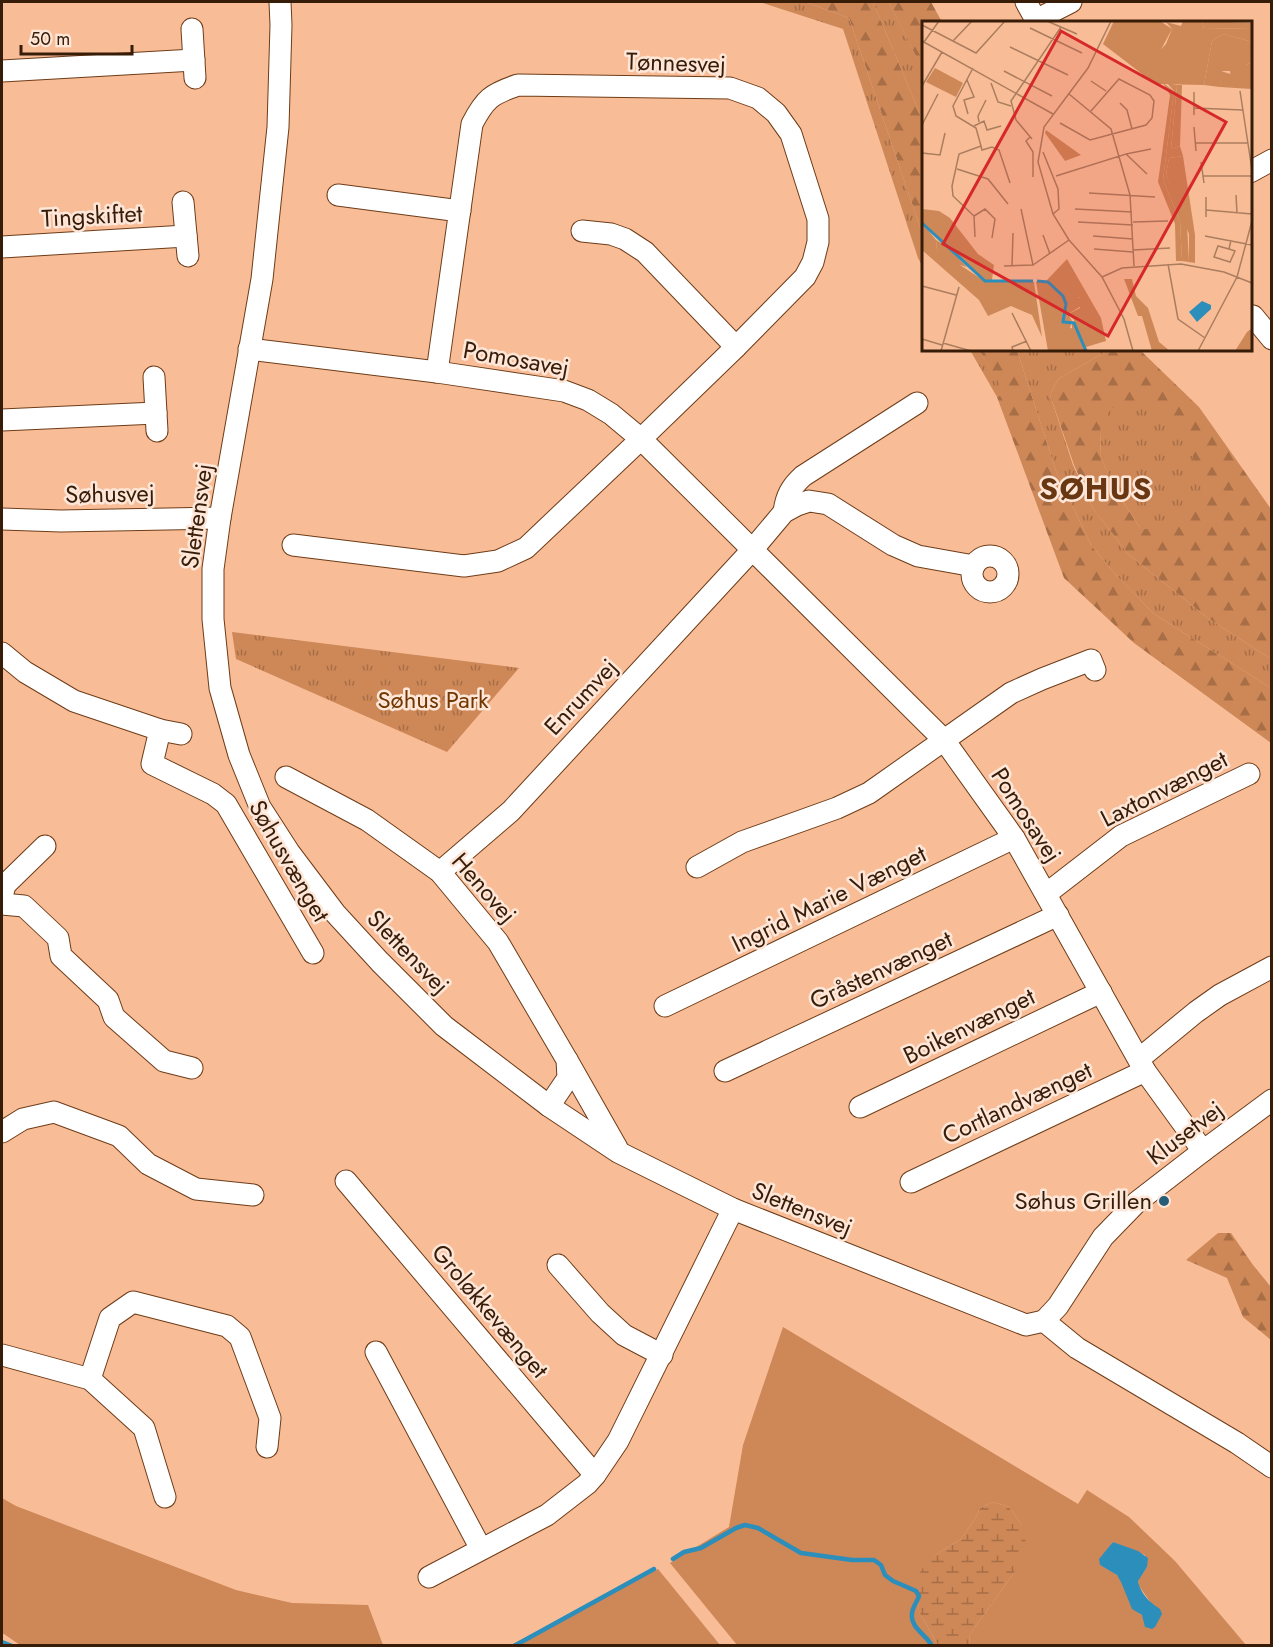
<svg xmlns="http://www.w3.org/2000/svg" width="1273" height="1647" font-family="Jost,sans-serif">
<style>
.green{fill:#ce8757;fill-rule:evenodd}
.forest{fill:url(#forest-firs);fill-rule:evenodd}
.wetland{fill:url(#wetland-marsh)}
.park{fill:url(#park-tufts)}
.water{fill:#2c8ebb}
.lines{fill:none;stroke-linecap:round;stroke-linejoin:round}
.stream{stroke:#2c8ebb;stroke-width:4.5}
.minor-casing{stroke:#6e3c18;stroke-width:23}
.minor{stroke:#fff;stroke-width:21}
.poi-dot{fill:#275d78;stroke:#fee7d8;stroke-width:2}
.labels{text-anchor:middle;stroke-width:5;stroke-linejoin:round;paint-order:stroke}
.street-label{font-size:24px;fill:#371c08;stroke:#fee7d8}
.park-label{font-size:24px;fill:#703500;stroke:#fee7d8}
.poi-label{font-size:24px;fill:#371c08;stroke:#fee7d8;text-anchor:end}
.district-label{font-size:30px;font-weight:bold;letter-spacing:1.5px;fill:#693813;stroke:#fee7d8}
.inset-river{fill:none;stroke:#2c8ebb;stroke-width:3}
.inset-road{fill:none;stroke:#ab7d5e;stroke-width:1.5}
.view{fill:#d62828;fill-opacity:0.15;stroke:#d62828;stroke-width:3}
.inset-edge{fill:none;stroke:#371c08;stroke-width:3}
</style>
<defs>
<pattern id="forest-firs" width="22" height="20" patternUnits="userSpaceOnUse" patternTransform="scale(1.5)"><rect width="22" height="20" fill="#ce8757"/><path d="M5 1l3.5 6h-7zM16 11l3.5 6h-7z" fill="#a86e46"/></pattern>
<pattern id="wetland-marsh" width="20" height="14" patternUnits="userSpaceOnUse" patternTransform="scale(1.5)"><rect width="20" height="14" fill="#ce8757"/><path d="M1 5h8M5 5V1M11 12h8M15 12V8" fill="none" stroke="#a86e46"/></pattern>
<pattern id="park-tufts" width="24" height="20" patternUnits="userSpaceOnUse" patternTransform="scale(1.5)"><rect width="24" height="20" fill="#ce8757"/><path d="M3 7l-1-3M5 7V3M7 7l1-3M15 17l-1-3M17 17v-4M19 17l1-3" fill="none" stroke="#a86e46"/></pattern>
</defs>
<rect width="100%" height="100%" fill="#f8bd97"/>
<g class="green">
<path d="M783,1327L1078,1504L1087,1490L1129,1517L1175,1561L1246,1645H969L970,1634L1014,1573L1022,1525L1009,1507L993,1502L980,1508L975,1519L961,1539L940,1552L927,1563L917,1579L919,1612L938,1645H737L670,1563L729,1527L743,1445ZM1113,1542L1145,1555L1147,1567L1138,1580L1139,1586L1151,1603L1142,1615C1124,1605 1129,1587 1117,1575C1112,1571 1105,1568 1100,1565Z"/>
<path d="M2,1498L16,1506L236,1590L292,1603L368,1605L383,1645H20L4,1634H2Z"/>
<path d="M658,1569L720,1645H511Z"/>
</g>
<g class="forest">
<path d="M805,2H873L923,121V236L849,18Z"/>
<path d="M889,2H931L942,22H924L923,71Z"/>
<path d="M979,350H1017L1056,471L1091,545L1115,574L1154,614L1271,688V743L1134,643L1064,578L997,397L1004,393Z"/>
<path d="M1109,350H1140L1199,407L1271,509V659L1209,619L1128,554L1093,508L1074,465L1050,395L1058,379ZM1100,431L1141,529L1116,491L1101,458Z"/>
<path d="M1218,1233H1231L1253,1265L1271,1287V1340L1243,1317L1227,1278L1186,1260Z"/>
</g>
<path class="wetland" d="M993,1502L1009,1507L1022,1525L1027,1547L1014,1573L970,1634L969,1645H938L919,1612L916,1579L926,1563L940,1552L961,1539L975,1519L980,1508Z"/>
<g class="park">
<path d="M760,2H805L849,18L923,236V267L918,258L843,29Z"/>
<path d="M873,2H889L923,70V121Z"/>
<path d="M970,350H979L1005,393L997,397Z"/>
<path d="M1017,350H1109L1058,379L1050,395L1073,465L1093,508L1128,554L1209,619L1271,659V688L1154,614L1115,574L1091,545L1056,471Z"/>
<path d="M1127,404H1157L1191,452L1201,483L1198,507L1173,530L1141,529L1116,491L1101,458L1100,430L1111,408Z"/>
<path d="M232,632L519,668L447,752L236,659Z"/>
</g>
<path class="water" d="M1113,1542L1138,1551L1148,1558L1147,1567L1138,1581C1140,1593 1150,1603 1160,1609L1162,1614L1155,1627L1152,1629L1145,1627L1142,1615L1132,1609L1121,1582L1117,1575L1100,1565L1099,1559Z"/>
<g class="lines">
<g class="stream">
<path d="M673,1559L684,1552L701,1548L736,1528L745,1525L758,1528L801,1553L852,1560H874L881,1565L885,1575L893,1581L916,1591L919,1596C917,1602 912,1608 912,1614C910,1628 927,1635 932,1646"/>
<path d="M2,1642L12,1646"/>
<path d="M514,1646L654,1569"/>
</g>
<g class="minor-casing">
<g id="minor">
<path d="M280,2L281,25L278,127L262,279L220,518L213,569V619L220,688L239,755L260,807L289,852L335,913L380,962L444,1026L549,1106L618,1152L733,1209L1026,1325L1044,1321"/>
<path d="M1026,2L1037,22"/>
<path d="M1036,20L1071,2"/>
<path d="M192,29L195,78"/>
<path d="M2,71L194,60"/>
<path d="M1250,172L1272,160"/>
<path d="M338,195L460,211"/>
<path d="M183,202L188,256"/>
<path d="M582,231L611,234L625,239L645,252L736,347"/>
<path d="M2,247L186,236"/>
<path d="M1253,316L1272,339"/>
<path d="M249,349L437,372L564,391L588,400L611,414L641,439L944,740L1014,838L1145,1071L1203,1151"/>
<path d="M154,377L157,431"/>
<path d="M2,420L156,413"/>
<path d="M784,512C786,496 791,487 803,476L917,403"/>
<path d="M2,519L61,521L220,518"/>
<path d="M293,545L464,566L498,561L526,548L641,439L736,347L805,277L813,262L818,242V219L791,134L776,113L758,98L730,88L518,85C491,94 485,99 472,124L437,372"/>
<circle cx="990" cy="574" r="18"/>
<path d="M2,653L25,672L74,701L160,730L181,734"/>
<path d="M160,730L152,764L213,794L226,804L313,953"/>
<path d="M286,777L367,820L440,872L498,942L567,1060L568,1078L549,1106"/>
<path d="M697,867L742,842L837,808L869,793L1011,693L1042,679L1091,660L1095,670"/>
<path d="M440,872L511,811L753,549L784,512L797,505L809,501L828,504L893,545L918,556L974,566"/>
<path d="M1046,894L1121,836L1249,774"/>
<path d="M2,897L5,885L45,846"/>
<path d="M2,904L24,906L58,938L61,956L108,1000L114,1017L164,1061L192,1068"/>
<path d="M665,1006L1014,838"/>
<path d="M1139,1059L1196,1012L1220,995L1272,967"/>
<path d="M567,1060L617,1148"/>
<path d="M725,1071L1058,915"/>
<path d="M860,1107L1101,992"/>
<path d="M2,1132L23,1119L54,1112L119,1136L148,1164L196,1189L253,1195"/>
<path d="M346,1181L595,1475L587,1484L547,1515L429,1577"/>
<path d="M911,1182L1145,1071"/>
<path d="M558,1265L600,1313L624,1335L662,1355"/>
<path d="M1044,1321L1058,1306L1103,1237L1137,1202L1203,1151L1272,1100"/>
<path d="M1044,1321L1077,1348L1237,1443L1272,1467"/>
<path d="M376,1352L481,1549"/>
<path d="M2,1355L90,1379L144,1428L165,1497"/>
<path d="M90,1379L110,1318L133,1302L227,1326L240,1337L270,1418L267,1447"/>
<path d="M595,1475L618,1441L733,1209"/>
</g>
</g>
<use href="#minor" class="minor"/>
</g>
<circle class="poi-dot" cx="1164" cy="1201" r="6"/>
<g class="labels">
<g class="street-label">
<text transform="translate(676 63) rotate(2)" y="8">Tønnesvej</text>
<text transform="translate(92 216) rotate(-3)" y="8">Tingskiftet</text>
<text transform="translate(516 359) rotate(10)" y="8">Pomosavej</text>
<text transform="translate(110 494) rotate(-1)" y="8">Søhusvej</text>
<text transform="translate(197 516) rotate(-82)" y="8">Slettensvej</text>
<text transform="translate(581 697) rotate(-47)" y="8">Enrumvej</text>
<text transform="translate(1164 789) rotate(-27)" y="8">Laxtonvænget</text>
<text transform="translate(1026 815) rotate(57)" y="8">Pomosavej</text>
<text transform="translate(289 861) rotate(60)" y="8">Søhusvænget</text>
<text transform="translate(484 888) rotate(49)" y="8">Henovej</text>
<text transform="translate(829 899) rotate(-26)" y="8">Ingrid Marie Vænget</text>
<text transform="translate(408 952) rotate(46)" y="8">Slettensvej</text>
<text transform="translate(881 970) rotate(-25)" y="8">Gråstenvænget</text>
<text transform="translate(969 1026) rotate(-26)" y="8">Boikenvænget</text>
<text transform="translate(1017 1103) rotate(-25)" y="8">Cortlandvænget</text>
<text transform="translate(1185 1133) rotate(-37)" y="8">Klusetvej</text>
<text transform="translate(802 1209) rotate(22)" y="8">Slettensvej</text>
<text transform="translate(490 1311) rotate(50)" y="8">Groløkkevænget</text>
</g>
<g class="park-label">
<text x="433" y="708">Søhus Park</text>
</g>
<g class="poi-label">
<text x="1152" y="1209">Søhus Grillen</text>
</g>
<g class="district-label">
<text x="1096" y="499">SØHUS</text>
</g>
</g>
<g transform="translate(922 21)">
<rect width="330" height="330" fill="#f8bd97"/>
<path d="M261,0H280L282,8L330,7V21L301,13L290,20L282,64L236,63L224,56L235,32L244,23L250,8L244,1L259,5ZM330,41V68L298,66L299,50L324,58V44ZM0,188L17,190L28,197L56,233L72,244L70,259H63L15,217L0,201ZM0,202L14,219L15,229L64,261H112L120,316L110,294L89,285L66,295L57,279L0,229ZM145,238L179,297L184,320L164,326L166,330H126L114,261L124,260ZM158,276V287L146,293L152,299L155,308L148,307L150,300L142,295L143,285Z" fill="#ce8757" fill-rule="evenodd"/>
<path d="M192,0H238L250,8L224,56L181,23ZM280,0L330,2V7L282,8ZM301,13L330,21V41L324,44V58H309L308,50H300L298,66L282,64L290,20ZM241,62L252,70L241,159L258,200L260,240H254L253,203L236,161L248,74ZM255,64H260L258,125L249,128ZM261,135L273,214V242L267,241V213L244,154L247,137ZM202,258H210L214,275L226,287L237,321L248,330H230L220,295H216ZM330,307V330H313L325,311Z" fill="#ce8757"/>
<path d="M14,219L23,224L45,246L24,240L15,229ZM160,276L161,284L146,293L155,308V312L150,313V300L142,295L143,285L147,279Z" fill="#ce8757"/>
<path d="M13,47L41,62L34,76L4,61ZM245,62L255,64L249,128L258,125L261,135L247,137L244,154L265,203L267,241L260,240L258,200L241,159L252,70ZM124,109L159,134L143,140L123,112ZM247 153a8 8 0 1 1 16 0a8 8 0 1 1-16 0Z" fill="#ce8757"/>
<path d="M280,280L289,284V288L275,301L267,291Z" fill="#2c8ebb"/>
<path class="inset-river" d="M0,202L63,260H111M115,260L126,261L141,275L144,283L141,301L152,302L164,330"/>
<path class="inset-road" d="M125,0L155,13M189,0L166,47L122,106L116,141L131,193L147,219L180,256L202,298L211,330M0,4L54,32L83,0M108,7L160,32M0,20L131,93M31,20L50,0M2,21L17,0M88,26L146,54M51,47L31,85L34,95L54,107L59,125L37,133L30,165L31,175L52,195L53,216M82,50L130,75M45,59L52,76L42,79L46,93M169,60L184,70M69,62L76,81L89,85M0,65L20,31M318,70L330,149M147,73L189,108L208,174L212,245M198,82L205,89L210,108M272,87L321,89M272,94V71M57,101L56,95L64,79M138,102L168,119L224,104L230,97L232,80L228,74L197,58L169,90M0,104L16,73M52,105L62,100L65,109L79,105M272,106L274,130M108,116L104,120L111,131V156M110,118L94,99L89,80L139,6M273,122H326M59,125L60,129L70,126L77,129L88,162M121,131L136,168L137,188L131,193M0,132L18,134L23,112M204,133L229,128M279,141L282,162M35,148L66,158L86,183M134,155L204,133L225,153M281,155H330M167,172L233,176M314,174L315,192M153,188L210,191M284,189L330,193M52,195L63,188L73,198L70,217M284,196V176M156,201L211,204M211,201L246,200M121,214L128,233M171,215L211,218M283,215L330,224M172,228L211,231M307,228L313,230L308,241L292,236L296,225L307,228L309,219M211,229L248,227M246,243L256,298L283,317M111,244L147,219M82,245L111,244L99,188M90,245L91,212M180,256L200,247L259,243L302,251L330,262M0,265L34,274M90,292L109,330M0,318L20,324M21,322L49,330M19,330L37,266M91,330L90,326L105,320M276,330L315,256L330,200"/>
<path class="view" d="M139,10L304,101L186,315L21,223Z"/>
<rect width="330" height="330" class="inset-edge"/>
</g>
<rect width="1273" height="1647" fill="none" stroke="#371c08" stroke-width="6"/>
<path d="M21 45v9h111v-9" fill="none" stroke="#371c08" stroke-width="3"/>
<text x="30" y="45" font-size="18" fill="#371c08" stroke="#fee7d8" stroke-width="4.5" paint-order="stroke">50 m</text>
</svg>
